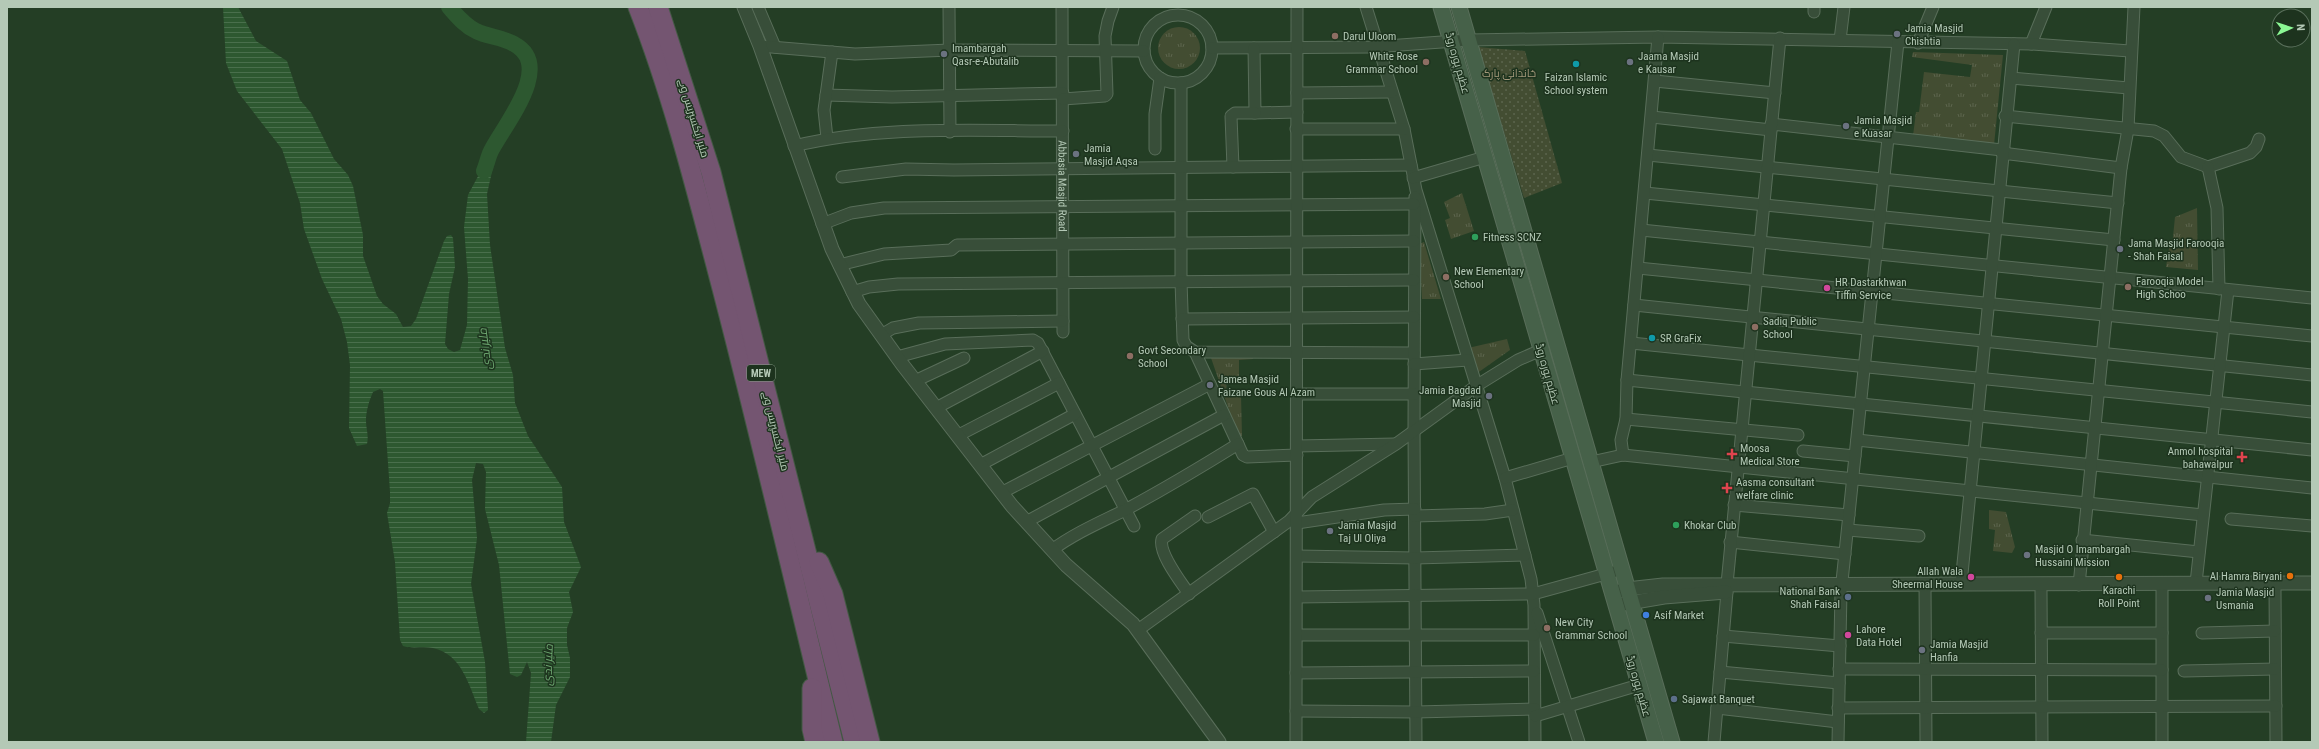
<svg xmlns="http://www.w3.org/2000/svg" width="2319" height="749" font-family="'Roboto Condensed',Cairo,sans-serif">
<style>
.grass{fill:url(#grass-tufts)}
.park{fill:url(#park-dots)}
.water{fill:url(#water-rules)}
.lines{fill:none;stroke-linecap:round;stroke-linejoin:round}
.river{stroke:#2d5830;stroke-width:16}
.minor-casing{stroke:#596e5a;stroke-width:13}
.tertiary-casing{stroke:#596e5a;stroke-width:15}
.secondary-casing{stroke:#596e5a;stroke-width:17}
.motorway-casing{stroke:#435944;stroke-width:21}
.minor{stroke:#384e39;stroke-width:11}
.tertiary{stroke:#384e39;stroke-width:13}
.secondary{stroke:#466149;stroke-width:15}
.motorway{stroke:#745571;stroke-width:19}
.worship-dot{fill:#6b7280;stroke:#1d331e;stroke-width:1.5}
.education-dot{fill:#8d6e63;stroke:#1d331e;stroke-width:1.5}
.culture-dot{fill:#0f9aa8;stroke:#1d331e;stroke-width:1.5}
.leisure-dot{fill:#2e9e5b;stroke:#1d331e;stroke-width:1.5}
.hotel-dot{fill:#d1479c;stroke:#1d331e;stroke-width:1.5}
.health-dot{fill:#e0444e;stroke:#1d331e;stroke-width:1.5}
.food-dot{fill:#e8710a;stroke:#1d331e;stroke-width:1.5}
.service-dot{fill:#5c6f8a;stroke:#1d331e;stroke-width:1.5}
.shop-dot{fill:#3f7fe0;stroke:#1d331e;stroke-width:1.5}
.labels{text-anchor:middle;stroke-width:3;stroke-linejoin:round;paint-order:stroke}
.shield{fill:#1d331e;stroke:#879c88;stroke-width:1}
.shield-label{font-size:10px;font-weight:bold;fill:#b4c9b6}
.poi-label{font-size:11px;fill:#b4c9b6;stroke:#1d331e;text-anchor:start}
.street-label{font-size:11px;fill:#b4c9b6;stroke:#1d331e}
.park-label{font-size:11px;fill:#a3987a;stroke:#1d331e}
.water-label{font-size:12px;font-style:italic;fill:#6da770;stroke:#1d331e}
</style>
<defs>
<pattern id="grass-tufts" width="24" height="20" patternUnits="userSpaceOnUse"><rect width="24" height="20" fill="#434d32"/><path d="M3 7l-1-3M5 7V3M7 7l1-3M15 17l-1-3M17 17v-4M19 17l1-3" fill="none" stroke="#5c654d"/></pattern>
<pattern id="park-dots" width="8" height="8" patternUnits="userSpaceOnUse"><rect width="8" height="8" fill="#434d32"/><path d="M2 2h.1M6 6h.1" fill="none" stroke="#5c654d" stroke-width="1.8" stroke-linecap="round"/></pattern>
<pattern id="water-rules" width="6" height="5" patternUnits="userSpaceOnUse"><rect width="6" height="5" fill="#2d5830"/><path d="M0 2.5h6" fill="none" stroke="#496f4c"/></pattern>
</defs>
<rect width="100%" height="100%" fill="#243e25"/>
<g class="grass">
<circle cx="1179" cy="48" r="21"/>
<path d="M1913,52L2003,55L1994,145L1913,136L1916,112H1919L1924,72L1970,77L1972,65L1912,57Z"/>
<path d="M1462,193L1474,231L1451,239L1445,220L1450,218L1444,202Z"/>
<path d="M2197,208L2198,270L2166,267L2169,248L2172,247L2175,217Z"/>
<path d="M1424,242L1441,299H1422L1419,244Z"/>
<path d="M1507,339L1510,350L1476,374L1468,348Z"/>
<path d="M1252,354L1253,359L1239,360V381L1226,382L1227,395H1241L1242,436H1238L1210,355Z"/>
<path d="M1989,510L2006,512L2015,547L2012,553L1993,551L1995,530L1989,529Z"/>
</g>
<path class="park" d="M1478,47L1525,51L1562,183L1524,198Z"/>
<path class="water" d="M223,7H238L256,41L287,61L300,100L311,113L334,159L348,175L353,186L363,235V256L377,296L383,304L396,314L403,327L411,326L416,319L444,241L447,236L451,235L453,238L455,267L449,294L445,344L448,349L454,352L460,350L467,325L468,279L464,227L468,195L492,150L493,167L487,194L490,245L505,348L513,375L515,403L528,436L562,487L564,522L581,567L569,592L573,612L567,628V645L570,658V677L556,705L551,742H526L531,673L527,662L521,675L517,677L510,674L499,565L485,509L486,472L483,464L476,463L472,480L477,538L471,584L485,662L488,710L484,713L479,709C469,686 462,654 433,648C423,646 412,649 403,646L400,640L395,562L387,513L390,503V492L383,391L380,389L373,392C369,401 366,411 366,421C366,429 369,435 367,444L357,446L349,428L350,365L347,342L341,319L322,279L304,229L300,203L282,149L237,91L226,63Z"/>
<g class="lines">
<path class="river" d="M449,7C457,16 465,26 476,31C488,37 502,37 514,44C555,66 504,125 491,151C488,157 487,164 484,171"/>
<g class="minor-casing">
<g id="minor">
<path d="M758,7L775,47"/>
<path d="M949,7L950,132"/>
<path id="s1" d="M1062,7L1063,332"/>
<path d="M1366,7L1404,129L1416,190L1505,478L1531,579L1534,605L1535,742"/>
<path d="M1814,12V7"/>
<circle cx="1178" cy="49" r="34"/>
<path d="M1840,40L1844,7"/>
<path d="M1918,43L1933,7"/>
<path d="M2031,44L2046,7"/>
<path d="M760,46L855,54L950,50L1144,51"/>
<path d="M1212,48L1373,47L1469,40L1658,37L2031,44L2130,51"/>
<path d="M1254,48L1255,113L1297,112"/>
<path d="M2011,78L2129,88"/>
<path d="M1655,81L1775,93"/>
<path d="M1181,83V281L1183,340L1186,346L1195,352L1414,353"/>
<path d="M1297,93L1392,92"/>
<path d="M826,95L892,97L1063,93"/>
<path d="M1063,99L1105,96L1107,94L1105,36L1108,21L1113,7"/>
<path d="M2005,116L2154,131L2164,136L2181,157L2208,167L2250,153L2256,147L2259,139"/>
<path d="M1652,117L1771,130"/>
<path d="M1771,124L2002,150L2008,154"/>
<path d="M1296,129H1404"/>
<path d="M827,138L824,110L832,52"/>
<path d="M794,146C881,125 974,131 1063,131"/>
<path d="M1155,149V114L1160,78"/>
<path d="M2002,153L2121,168"/>
<path d="M1648,155L2118,203"/>
<path d="M1233,167L1231,116L1235,113H1255"/>
<path d="M2208,167L2217,208L2219,289"/>
<path d="M842,177L906,169L954,170L1411,165"/>
<path d="M1413,178L1485,157"/>
<path d="M1645,193L2114,240"/>
<path d="M1415,197L1414,431L1416,742"/>
<path d="M822,224L851,213L884,208L1414,204"/>
<path d="M1641,230L2312,298"/>
<path d="M839,265L884,254L951,250L957,245L1414,241"/>
<path d="M1638,268L2312,336"/>
<path d="M852,292L869,287L898,284L1414,280"/>
<path d="M1634,305L2312,375"/>
<path d="M1182,319L1414,317"/>
<path d="M881,335L893,328L919,323L1063,321"/>
<path d="M1631,343L2312,412"/>
<path d="M1195,352L1243,455L1247,457L1297,455"/>
<path d="M897,357L945,344L1033,340L1038,343L1134,526"/>
<path d="M1414,364L1468,360"/>
<path d="M1627,380L2312,450"/>
<path d="M915,381L964,358"/>
<path d="M1297,394H1414"/>
<path d="M936,408L1043,351"/>
<path d="M1626,419L1798,435"/>
<path d="M957,436L1059,383"/>
<path d="M1857,440L2312,488"/>
<path d="M1297,446L1395,444"/>
<path d="M1803,451L1855,456"/>
<path d="M1623,455L1621,440L1626,419L1627,380L1658,37"/>
<path d="M1591,462L1623,455L2203,515"/>
<path d="M980,465L1075,414"/>
<path d="M1505,478L1573,458"/>
<path d="M1001,493L1210,384"/>
<path d="M1734,505L1849,515"/>
<path d="M1415,516L1485,514L1513,510"/>
<path d="M1208,517L1253,494L1274,532"/>
<path d="M2231,519L2312,526"/>
<path d="M1026,522L1224,415"/>
<path d="M1297,523L1384,510L1415,509"/>
<path d="M1848,530L1919,536"/>
<path d="M2082,540L2199,552"/>
<path d="M1730,542L1845,554"/>
<path d="M1052,550C1075,533 1101,522 1127,509C1164,489 1201,467 1238,444"/>
<path d="M1297,556L1415,558L1525,555"/>
<path d="M2162,583V742"/>
<path d="M2196,583L2228,290"/>
<path d="M1727,584L1780,38"/>
<path d="M1925,584L1926,742"/>
<path d="M1961,584L2014,44"/>
<path d="M2079,585L2121,168L2128,129L2134,7"/>
<path d="M2275,589L2276,742"/>
<path d="M2041,591L2042,742"/>
<path d="M1189,594C1181,582 1158,553 1162,539L1195,516"/>
<path d="M1297,597L1533,594L1613,572"/>
<path d="M1537,613L1579,742"/>
<path d="M1138,630L1289,521L1312,497L1396,444L1476,386L1518,360L1541,350"/>
<path d="M2041,633H2162"/>
<path d="M2202,633L2275,631"/>
<path d="M1297,635H1534"/>
<path d="M1723,636L1840,646"/>
<path d="M1839,669L2162,670"/>
<path d="M2184,671L2275,669"/>
<path d="M1720,672L1839,683"/>
<path d="M1296,673L1534,671"/>
<path d="M1717,708L1838,722"/>
<path d="M1838,708L2276,706"/>
<path d="M1296,711L1416,712L1535,709"/>
<path d="M1535,716L1639,685"/>
<path d="M1296,742L1297,7"/>
<path d="M1714,742L1727,592"/>
<path d="M1838,742L1841,591L1898,42"/>
</g>
</g>
<g class="tertiary-casing">
<g id="tertiary">
<path d="M744,7L760,46L832,249L859,304L902,364L1012,506L1066,565L1133,624L1219,742"/>
<path d="M1612,593L1627,589L1663,585L2312,583"/>
<path d="M1623,604L1664,597L1726,592"/>
</g>
</g>
<g class="secondary-casing">
<g id="secondary">
<path d="M1441,7L1656,742"/>
<path d="M1459,7L1672,742"/>
</g>
</g>
<g class="motorway-casing">
<g id="motorway">
<path d="M638,7C675,102 699,201 725,300C763,447 797,594 833,742"/>
<path d="M658,7L711,172L854,742"/>
<path d="M819,562L833,594L870,742"/>
<path d="M812,688V729L815,742"/>
</g>
</g>
<use href="#minor" class="minor"/>
<use href="#tertiary" class="tertiary"/>
<use href="#secondary" class="secondary"/>
<use href="#motorway" class="motorway"/>
</g>
<g class="worship-dot">
<circle cx="1897" cy="34" r="4"/>
<circle cx="944" cy="54" r="4"/>
<circle cx="1630" cy="62" r="4"/>
<circle cx="1846" cy="126" r="4"/>
<circle cx="1076" cy="154" r="4"/>
<circle cx="2120" cy="249" r="4"/>
<circle cx="1210" cy="385" r="4"/>
<circle cx="1489" cy="396" r="4"/>
<circle cx="1330" cy="531" r="4"/>
<circle cx="2027" cy="555" r="4"/>
<circle cx="2208" cy="598" r="4"/>
<circle cx="1922" cy="650" r="4"/>
</g>
<g class="education-dot">
<circle cx="1335" cy="36" r="4"/>
<circle cx="1426" cy="62" r="4"/>
<circle cx="1446" cy="277" r="4"/>
<circle cx="2128" cy="287" r="4"/>
<circle cx="1755" cy="327" r="4"/>
<circle cx="1130" cy="356" r="4"/>
<circle cx="1547" cy="628" r="4"/>
</g>
<g class="culture-dot">
<circle cx="1576" cy="64" r="4"/>
<circle cx="1652" cy="338" r="4"/>
</g>
<g class="leisure-dot">
<circle cx="1475" cy="237" r="4"/>
<circle cx="1676" cy="525" r="4"/>
</g>
<g class="hotel-dot">
<circle cx="1827" cy="288" r="4"/>
<circle cx="1971" cy="577" r="4"/>
<circle cx="1848" cy="635" r="4"/>
</g>
<g class="health-dot">
<path d="M1730 448h4v4h4v4h-4v4h-4v-4h-4v-4h4z"/>
<path d="M2240 451h4v4h4v4h-4v4h-4v-4h-4v-4h4z"/>
<path d="M1725 482h4v4h4v4h-4v4h-4v-4h-4v-4h4z"/>
</g>
<g class="food-dot">
<circle cx="2290" cy="576" r="4"/>
<circle cx="2119" cy="577" r="4"/>
</g>
<g class="service-dot">
<circle cx="1848" cy="597" r="4"/>
<circle cx="1674" cy="699" r="4"/>
</g>
<circle class="shop-dot" cx="1646" cy="615" r="4"/>
<g class="labels">
<rect class="shield" x="747" y="365" width="28" height="16" rx="3"/>
<g class="shield-label">
<text x="761" y="377">MEW</text>
</g>
<g class="poi-label">
<text x="1905" y="32">Jamia Masjid<tspan x="1905" dy="13">Chishtia</tspan></text>
<text x="1343" y="40">Darul Uloom</text>
<text x="952" y="52">Imambargah<tspan x="952" dy="13">Qasr-e-Abutalib</tspan></text>
<text x="1418" y="60" text-anchor="end">White Rose<tspan x="1418" dy="13">Grammar School</tspan></text>
<text x="1638" y="60">Jaama Masjid<tspan x="1638" dy="13">e Kausar</tspan></text>
<text x="1576" y="81" text-anchor="middle">Faizan Islamic<tspan x="1576" dy="13">School system</tspan></text>
<text x="1854" y="124">Jamia Masjid<tspan x="1854" dy="13">e Kuasar</tspan></text>
<text x="1084" y="152">Jamia<tspan x="1084" dy="13">Masjid Aqsa</tspan></text>
<text x="1483" y="241">Fitness SCNZ</text>
<text x="2128" y="247">Jama Masjid Farooqia<tspan x="2128" dy="13">- Shah Faisal</tspan></text>
<text x="1454" y="275">New Elementary<tspan x="1454" dy="13">School</tspan></text>
<text x="2136" y="285">Farooqia Model<tspan x="2136" dy="13">High Schoo</tspan></text>
<text x="1835" y="286">HR Dastarkhwan<tspan x="1835" dy="13">Tiffin Service</tspan></text>
<text x="1763" y="325">Sadiq Public<tspan x="1763" dy="13">School</tspan></text>
<text x="1660" y="342">SR GraFix</text>
<text x="1138" y="354">Govt Secondary<tspan x="1138" dy="13">School</tspan></text>
<text x="1218" y="383">Jamea Masjid<tspan x="1218" dy="13">Faizane Gous Al Azam</tspan></text>
<text x="1481" y="394" text-anchor="end">Jamia Bagdad<tspan x="1481" dy="13">Masjid</tspan></text>
<text x="1740" y="452">Moosa<tspan x="1740" dy="13">Medical Store</tspan></text>
<text x="2233" y="455" text-anchor="end">Anmol hospital<tspan x="2233" dy="13">bahawalpur</tspan></text>
<text x="1736" y="486">Aasma consultant<tspan x="1736" dy="13">welfare clinic</tspan></text>
<text x="1338" y="529">Jamia Masjid<tspan x="1338" dy="13">Taj Ul Oliya</tspan></text>
<text x="1684" y="529">Khokar Club</text>
<text x="2035" y="553">Masjid O Imambargah<tspan x="2035" dy="13">Hussaini Mission</tspan></text>
<text x="1963" y="575" text-anchor="end">Allah Wala<tspan x="1963" dy="13">Sheermal House</tspan></text>
<text x="2282" y="580" text-anchor="end">Al Hamra Biryani</text>
<text x="2119" y="594" text-anchor="middle">Karachi<tspan x="2119" dy="13">Roll Point</tspan></text>
<text x="1840" y="595" text-anchor="end">National Bank<tspan x="1840" dy="13">Shah Faisal</tspan></text>
<text x="2216" y="596">Jamia Masjid<tspan x="2216" dy="13">Usmania</tspan></text>
<text x="1654" y="619">Asif Market</text>
<text x="1555" y="626">New City<tspan x="1555" dy="13">Grammar School</tspan></text>
<text x="1856" y="633">Lahore<tspan x="1856" dy="13">Data Hotel</tspan></text>
<text x="1930" y="648">Jamia Masjid<tspan x="1930" dy="13">Hanfia</tspan></text>
<text x="1682" y="703">Sajawat Banquet</text>
</g>
<g class="street-label">
<text transform="translate(1458 63) rotate(74)" y="4">عظیم پورہ روڈ</text>
<text transform="translate(694 118) rotate(73)" y="4">ملیر ایکسپریس وے</text>
<text dy="4" stroke="none"><textPath href="#s1" startOffset="179">Abbasia Masjid Road</textPath></text>
<text transform="translate(1548 374) rotate(74)" y="4">عظیم پورہ روڈ</text>
<text transform="translate(776 431) rotate(76)" y="4">ملیر ایکسپریس وے</text>
<text transform="translate(1639 686) rotate(74)" y="4">عظیم پورہ روڈ</text>
</g>
<g class="park-label">
<text x="1509" y="77">خاندانی پارک</text>
</g>
<g class="water-label">
<text transform="translate(485 349) rotate(-97)" y="4">ملیر ندی</text>
<text transform="translate(548 665) rotate(-88)" y="4">ملیر ندی</text>
</g>
</g>
<rect width="2319" height="749" fill="none" stroke="#b4c9b6" stroke-width="16"/>
<g transform="translate(2291 28) rotate(87)"><circle r="19" fill="#1d331e" stroke="#596f5b"/>
<path d="M0-3L7 15L0 10L-7 15Z" fill="#8bf794"/>
<text y="-6" font-size="11" font-weight="bold" text-anchor="middle" fill="#b4c9b6">N</text>
</g>
</svg>
